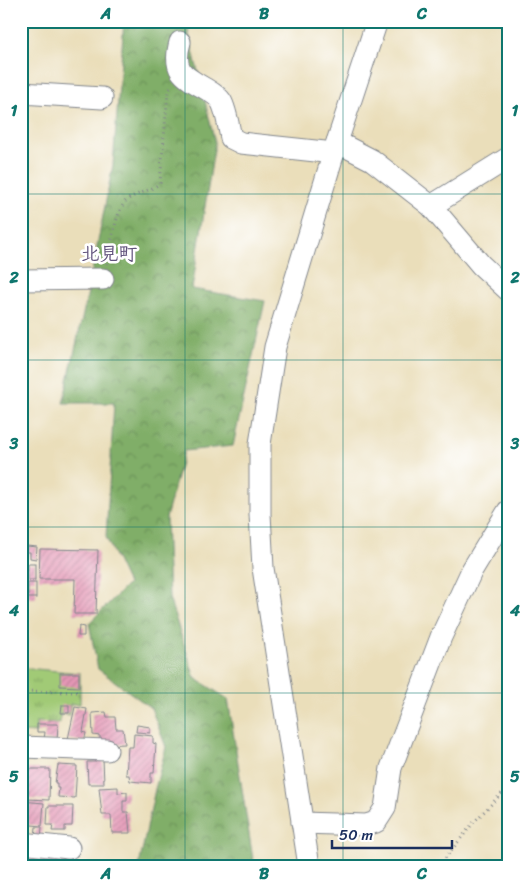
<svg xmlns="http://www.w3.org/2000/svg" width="529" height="887" font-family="Sriracha,'Klee One',sans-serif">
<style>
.forest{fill:url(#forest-crowns);stroke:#4e6e62}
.park{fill:url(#park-tufts);stroke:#5e7c6a}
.building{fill:url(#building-hatch)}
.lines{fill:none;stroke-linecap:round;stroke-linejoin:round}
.minor-casing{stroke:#82868c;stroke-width:23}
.path{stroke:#82868c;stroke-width:3;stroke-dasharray:1 4;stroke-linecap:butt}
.minor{stroke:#fff;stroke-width:21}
.grid{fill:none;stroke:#0f766e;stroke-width:1;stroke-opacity:0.55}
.labels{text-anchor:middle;stroke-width:5;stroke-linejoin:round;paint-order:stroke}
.quarter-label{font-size:19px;font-weight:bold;fill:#62547d;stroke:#fff}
.neatline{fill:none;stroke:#0f766e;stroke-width:2}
.grid-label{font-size:16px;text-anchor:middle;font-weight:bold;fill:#0f766e}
</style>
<defs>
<pattern id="forest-crowns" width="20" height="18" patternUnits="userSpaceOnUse" patternTransform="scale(1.25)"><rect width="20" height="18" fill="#80ae67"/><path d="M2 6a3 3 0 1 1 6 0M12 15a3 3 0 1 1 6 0" fill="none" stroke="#688e58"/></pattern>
<pattern id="park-tufts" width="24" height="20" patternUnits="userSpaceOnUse" patternTransform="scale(1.25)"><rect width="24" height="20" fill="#a1ca76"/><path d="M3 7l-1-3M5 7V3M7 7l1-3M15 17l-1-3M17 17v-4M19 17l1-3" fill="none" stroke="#82a464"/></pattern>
<pattern id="building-hatch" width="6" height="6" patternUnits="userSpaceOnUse" patternTransform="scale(1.25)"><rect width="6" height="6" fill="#e598b6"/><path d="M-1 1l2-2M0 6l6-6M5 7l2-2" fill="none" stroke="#b97c97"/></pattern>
</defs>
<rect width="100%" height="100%" fill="#fff"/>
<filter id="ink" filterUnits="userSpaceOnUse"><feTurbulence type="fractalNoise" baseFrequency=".02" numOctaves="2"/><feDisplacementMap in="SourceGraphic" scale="10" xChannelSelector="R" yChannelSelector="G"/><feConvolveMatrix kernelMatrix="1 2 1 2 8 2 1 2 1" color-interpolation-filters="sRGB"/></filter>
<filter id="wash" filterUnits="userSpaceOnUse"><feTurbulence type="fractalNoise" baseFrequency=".0096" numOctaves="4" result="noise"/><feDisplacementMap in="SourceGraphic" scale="20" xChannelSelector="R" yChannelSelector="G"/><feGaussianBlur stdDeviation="1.12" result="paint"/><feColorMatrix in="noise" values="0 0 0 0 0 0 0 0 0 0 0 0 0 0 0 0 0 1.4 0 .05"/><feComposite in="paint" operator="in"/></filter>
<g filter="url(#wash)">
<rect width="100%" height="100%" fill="#eadeba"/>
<path class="forest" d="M124,21H186L215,143L192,289L265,301L233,446L184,451L166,518L169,598L195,678L228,699L254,866H139L155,789L166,747L151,708L98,669L89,623L128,584L106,537L114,403H63L88,292L113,165Z"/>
<path class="park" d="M21,621L27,622L25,668L80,673V704H70V715L60,714V723L36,722V733L23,732L22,744Z"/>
<g id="blocks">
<g class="building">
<path d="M27,546L37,547L36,559L30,558V552H27Z"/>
<path d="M40,549L98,550L96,614H74L75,579H39Z"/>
<rect x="28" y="564" width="7" height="16"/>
<rect x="28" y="583" width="8" height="15"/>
<path d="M79,626L84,627V636H78Z"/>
<path d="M60,673H79V687L60,686Z"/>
<path d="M62,705H69V713H61Z"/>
<path d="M75,707L87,709L83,732L86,733L84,742L68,739Z"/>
<path d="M106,712L107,717H115L116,729H123L125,744L105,745L100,742V736L93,735L92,713Z"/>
<path d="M37,724H58L57,741L44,740L45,732H37Z"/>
<path d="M137,725L150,727V733L136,732Z"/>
<path d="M134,734L153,736V743L156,744L154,773H151V783L130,781L129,775H126L128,747H133Z"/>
<path d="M103,758L104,784H88L87,762H95V759Z"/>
<path d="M58,765L77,766L75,798L58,797L59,788H57V783H55Z"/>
<path d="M21,769H50L49,800L27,799L28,790H21Z"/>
<path d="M118,787V793L127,792V801H123V812H128L130,833H112L111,815H102L99,788Z"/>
<path d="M21,801L44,803L42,826L21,824Z"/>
<path d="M48,806H73L72,826H65V831H52L53,825H47Z"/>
<path d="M36,827H42L41,839L35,838Z"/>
<path d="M21,857L36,859L35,864L21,863Z"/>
<path d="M42,860L64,862V866H42Z"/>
</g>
</g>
</g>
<g filter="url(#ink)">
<use href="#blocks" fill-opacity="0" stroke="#82868c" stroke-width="1"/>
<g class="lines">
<g class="minor-casing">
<g id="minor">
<path d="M180,42C172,71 183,76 206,89C211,92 218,96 221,101C226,109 229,128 231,138L241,143L334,153"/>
<path d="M21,93L102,98"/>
<path d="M337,142L372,160L431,206L481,265L508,290"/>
<path d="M431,206L508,158"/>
<path d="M21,280L103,279"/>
<path d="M21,747L107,750"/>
<path d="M302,823L366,825L376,822L385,808L391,768L441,637L472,570L508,511"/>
<path d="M21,843L69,848"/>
<path d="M309,866L263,568L260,514V444L275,347L337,142L377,21"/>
</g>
</g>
<g class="path">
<path d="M107,264C110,249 116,208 127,200C137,193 150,191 160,183L168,92L172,86"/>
<path d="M21,691L77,692"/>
<path d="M439,866L474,822L508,787"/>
</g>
<use href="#minor" class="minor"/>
</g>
</g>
<path class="grid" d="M185,21V866M343,21V866M21,194H508M21,360H508M21,527H508M21,693H508"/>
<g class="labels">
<g class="quarter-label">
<text x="109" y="260">北見町</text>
</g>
</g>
<rect width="529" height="887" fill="none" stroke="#fff" stroke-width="55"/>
<path d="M332 840v8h120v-8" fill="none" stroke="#1b2f5e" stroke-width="2.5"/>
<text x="339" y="840" font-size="15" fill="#1b2f5e" stroke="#ffffff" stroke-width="4" paint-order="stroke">50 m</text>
<rect x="28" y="28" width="474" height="832" class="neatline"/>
<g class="grid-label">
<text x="106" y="19">A</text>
<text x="264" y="19">B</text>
<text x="422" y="19">C</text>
<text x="14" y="116">1</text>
<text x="515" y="116">1</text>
<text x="14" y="283">2</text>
<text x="515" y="283">2</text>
<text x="14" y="449">3</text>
<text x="515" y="449">3</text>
<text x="14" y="616">4</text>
<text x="515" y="616">4</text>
<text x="14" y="782">5</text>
<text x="515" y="782">5</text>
<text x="106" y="879">A</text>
<text x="264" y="879">B</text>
<text x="422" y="879">C</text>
</g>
</svg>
